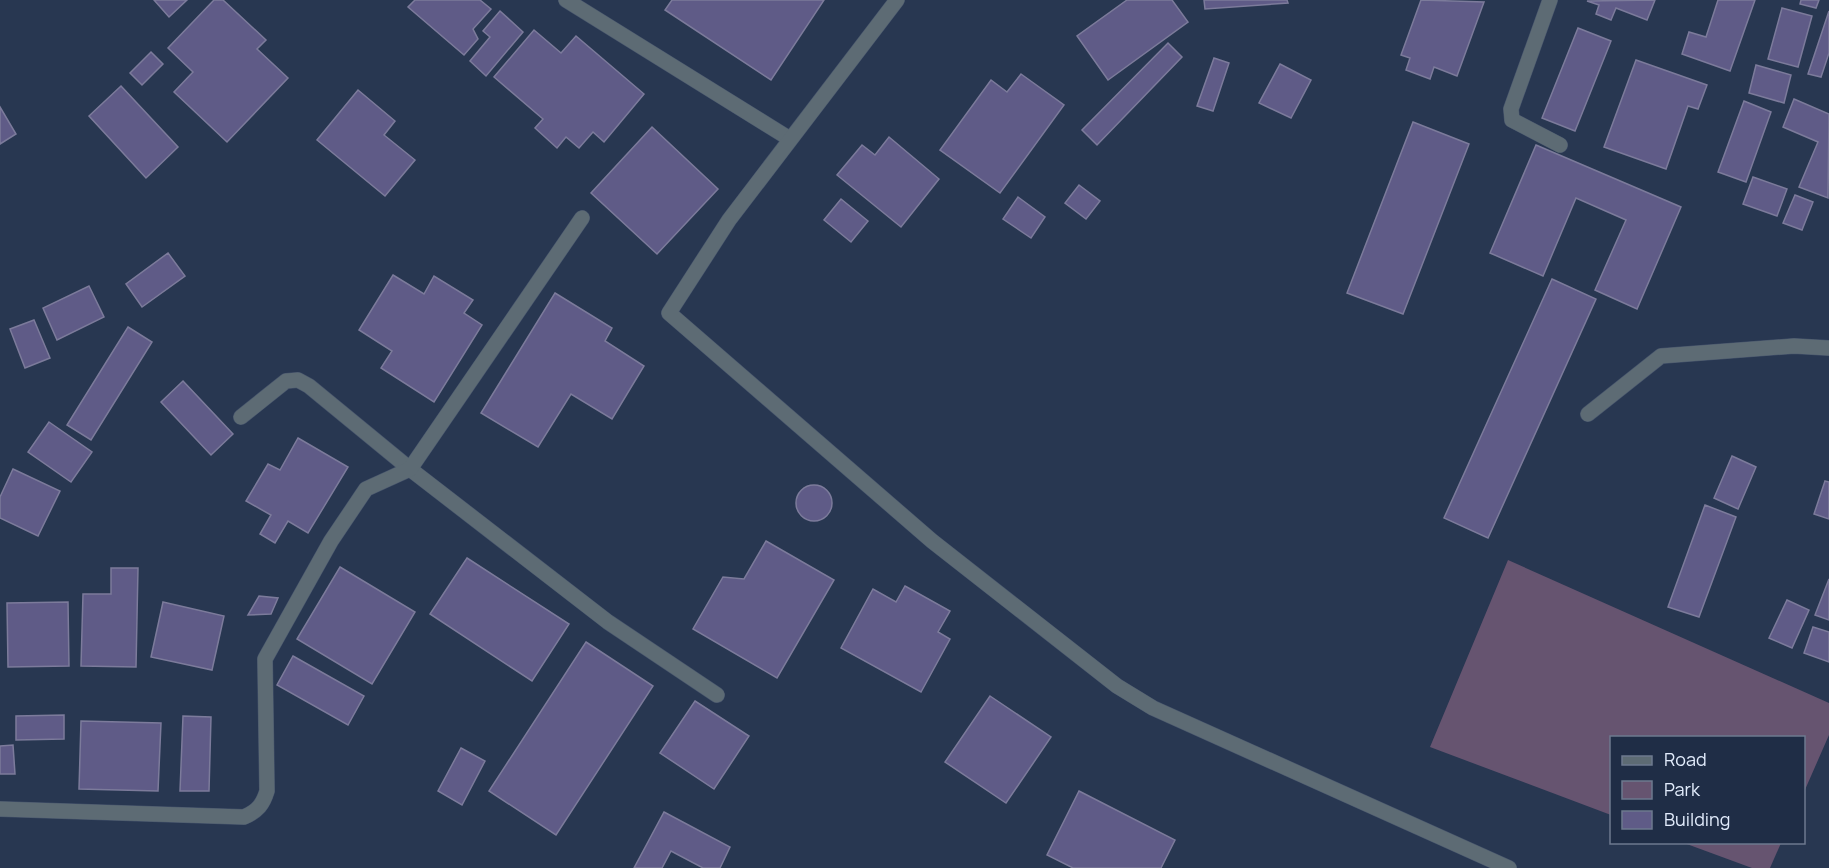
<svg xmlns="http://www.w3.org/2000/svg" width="1829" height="868" font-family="Manrope,sans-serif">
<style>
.green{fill:#665470}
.building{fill:#5f5b87;stroke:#7c7b9b;stroke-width:1.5}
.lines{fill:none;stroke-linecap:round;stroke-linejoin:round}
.minor-casing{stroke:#46546c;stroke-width:16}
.minor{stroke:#5d6b74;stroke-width:15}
</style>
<rect width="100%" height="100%" fill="#283751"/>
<g class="green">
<path d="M1508,560L1829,703V735L1804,792V738H1612L1611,815L1430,747Z"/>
<path d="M1684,843H1781L1770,868H1752Z"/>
</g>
<g class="building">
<path d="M154,0H187L169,17Z"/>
<path d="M214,0H223L266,40L257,49L288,78L227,142L174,92L193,72L168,48Z"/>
<path d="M415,0H480L491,9L473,29L478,39L464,55L408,7Z"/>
<path d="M672,0H824L771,80L665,10Z"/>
<path d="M1127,0H1172L1188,22L1108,80L1077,36Z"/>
<path d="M1204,0H1287L1288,3L1205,9Z"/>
<path d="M1421,0L1484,2L1457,76L1434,67L1430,79L1406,70L1410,58L1401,55Z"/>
<path d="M1655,0L1647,20L1616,8L1611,20L1596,14L1599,5L1587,1Z"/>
<path d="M1718,0H1755L1730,71L1682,54L1689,32L1706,37Z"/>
<path d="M1801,0H1819L1816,8L1800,4Z"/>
<path d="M1782,8L1812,16L1798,67L1768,59Z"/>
<path d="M500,11L523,32L486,76L470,61L490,37L483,31Z"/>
<path d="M1829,11V53L1821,77L1808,74Z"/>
<path d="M1578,28L1611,41L1575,131L1542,118Z"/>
<path d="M534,30L561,53L576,36L644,94L604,142L593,132L579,148L566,137L557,148L535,128L543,119L494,77Z"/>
<path d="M1168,43L1182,57L1097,145L1082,130Z"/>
<path d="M151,52L163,64L142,85L130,73Z"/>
<path d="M1214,58L1229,63L1213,111L1197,106Z"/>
<path d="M1636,60L1707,85L1698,109L1688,106L1666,169L1604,147Z"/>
<path d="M1280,64L1311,80L1291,118L1259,103Z"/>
<path d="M1756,65L1791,75L1784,103L1749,93Z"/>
<path d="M1021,74L1064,105L1000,193L940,150L991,80L1007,92Z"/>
<path d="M121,86L178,147L146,178L89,116Z"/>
<path d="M358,90L395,121L384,135L415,160L385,196L317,140Z"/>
<path d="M1794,99L1829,114L1828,198L1799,187L1818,142L1783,127Z"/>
<path d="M1744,101L1771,112L1746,182L1718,172Z"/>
<path d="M0,107L16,134L0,144Z"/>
<path d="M1413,122L1469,144L1403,314L1347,293Z"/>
<path d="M652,127L718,189L657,254L591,193Z"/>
<path d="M889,137L939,179L901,227L837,175L862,145L875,155Z"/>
<path d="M1536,145L1681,207L1637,309L1595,290L1626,220L1576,198L1543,276L1490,253Z"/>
<path d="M1753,177L1787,189L1777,216L1743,204Z"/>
<path d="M1079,185L1100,201L1086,219L1065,203Z"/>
<path d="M1795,195L1813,202L1802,230L1783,223Z"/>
<path d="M1018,197L1045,217L1031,238L1003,219Z"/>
<path d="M841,199L868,221L851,242L824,220Z"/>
<path d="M168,253L185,276L142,307L126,284Z"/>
<path d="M393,275L424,294L434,276L473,300L464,313L482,325L434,402L381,368L392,351L359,330Z"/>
<path d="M1552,279L1596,299L1488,538L1444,518Z"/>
<path d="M89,286L104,317L57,340L43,308Z"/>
<path d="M555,293L612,328L605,341L644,366L612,419L571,394L538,447L481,413Z"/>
<path d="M34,320L50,358L25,368L10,329Z"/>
<path d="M128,327L152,342L91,440L67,425Z"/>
<path d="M183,381L233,434L211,455L161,402Z"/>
<path d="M49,422L92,452L71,482L28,452Z"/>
<path d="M298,438L348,467L308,533L288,521L275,543L260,534L271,515L246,501L268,464L280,470Z"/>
<path d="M1732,456L1756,467L1738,509L1714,498Z"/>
<path d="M13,469L60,491L38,536L0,518V497Z"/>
<path d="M1825,481L1829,482V519L1814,514Z"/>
<circle cx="814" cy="503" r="18"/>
<path d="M1705,505L1736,517L1699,617L1668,607Z"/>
<path d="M766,541L834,580L777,678L693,629L723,577L744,579Z"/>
<path d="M467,558L569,624L532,681L430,614Z"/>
<path d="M340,567L415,612L372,684L297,639Z"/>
<path d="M111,568H138L136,667L81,666L83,594H111Z"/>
<path d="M1829,579V620L1815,615Z"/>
<path d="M905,586L950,611L938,632L950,639L921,692L841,648L873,589L896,602Z"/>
<path d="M259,596L278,598L271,614L248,615Z"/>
<path d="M1787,600L1809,610L1792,648L1769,638Z"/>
<path d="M68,602L69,666L8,667L7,603Z"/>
<path d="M163,602L224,616L212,670L151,657Z"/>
<path d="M1813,627L1829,632V662L1804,653Z"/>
<path d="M586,642L653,686L556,835L489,791Z"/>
<path d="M293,656L364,696L348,725L277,685Z"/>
<path d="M990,696L1051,737L1006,803L945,762Z"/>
<path d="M695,701L749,736L714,789L660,753Z"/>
<path d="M64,715V739L16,740V716Z"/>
<path d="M183,716L211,717L209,791H180Z"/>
<path d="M81,721L161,723L158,791L79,789Z"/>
<path d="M13,745L15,774H0V746Z"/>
<path d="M461,748L485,761L462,805L438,791Z"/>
<path d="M1079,791L1175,840L1161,868H1073L1047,855Z"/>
<path d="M664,812L730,847L720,868H703L671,851L662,868H634Z"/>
</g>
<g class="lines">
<g class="minor-casing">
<g id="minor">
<path d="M566,0L790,139"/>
<path d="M897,0L729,220L669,313L932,541L1117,686L1153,708L1509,868"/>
<path d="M1550,0L1511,109L1512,120L1560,145"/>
<path d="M1588,414L1661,356L1794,346L1829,348"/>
<path d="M241,417L286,381L298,380L309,386L410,469L608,622L717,695"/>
<path d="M0,809L244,817C258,811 263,804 267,791L265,659L331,541L366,489L410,469L582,218"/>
</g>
</g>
<use href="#minor" class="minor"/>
</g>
<rect x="1610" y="736" width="195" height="108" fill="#1f2d46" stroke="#6d798f" stroke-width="1.5"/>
<rect x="1622" y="756" width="30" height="9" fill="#5d6b74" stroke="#6d798f" stroke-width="1.5"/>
<text x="1664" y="766" font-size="18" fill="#e2ecfc">Road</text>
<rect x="1622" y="781" width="30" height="18" fill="#665470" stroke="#6d798f" stroke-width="1.5"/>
<text x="1664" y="796" font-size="18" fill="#e2ecfc">Park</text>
<rect x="1622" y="811" width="30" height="18" fill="#5f5b87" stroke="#6d798f" stroke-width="1.5"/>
<text x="1664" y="826" font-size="18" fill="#e2ecfc">Building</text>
</svg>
